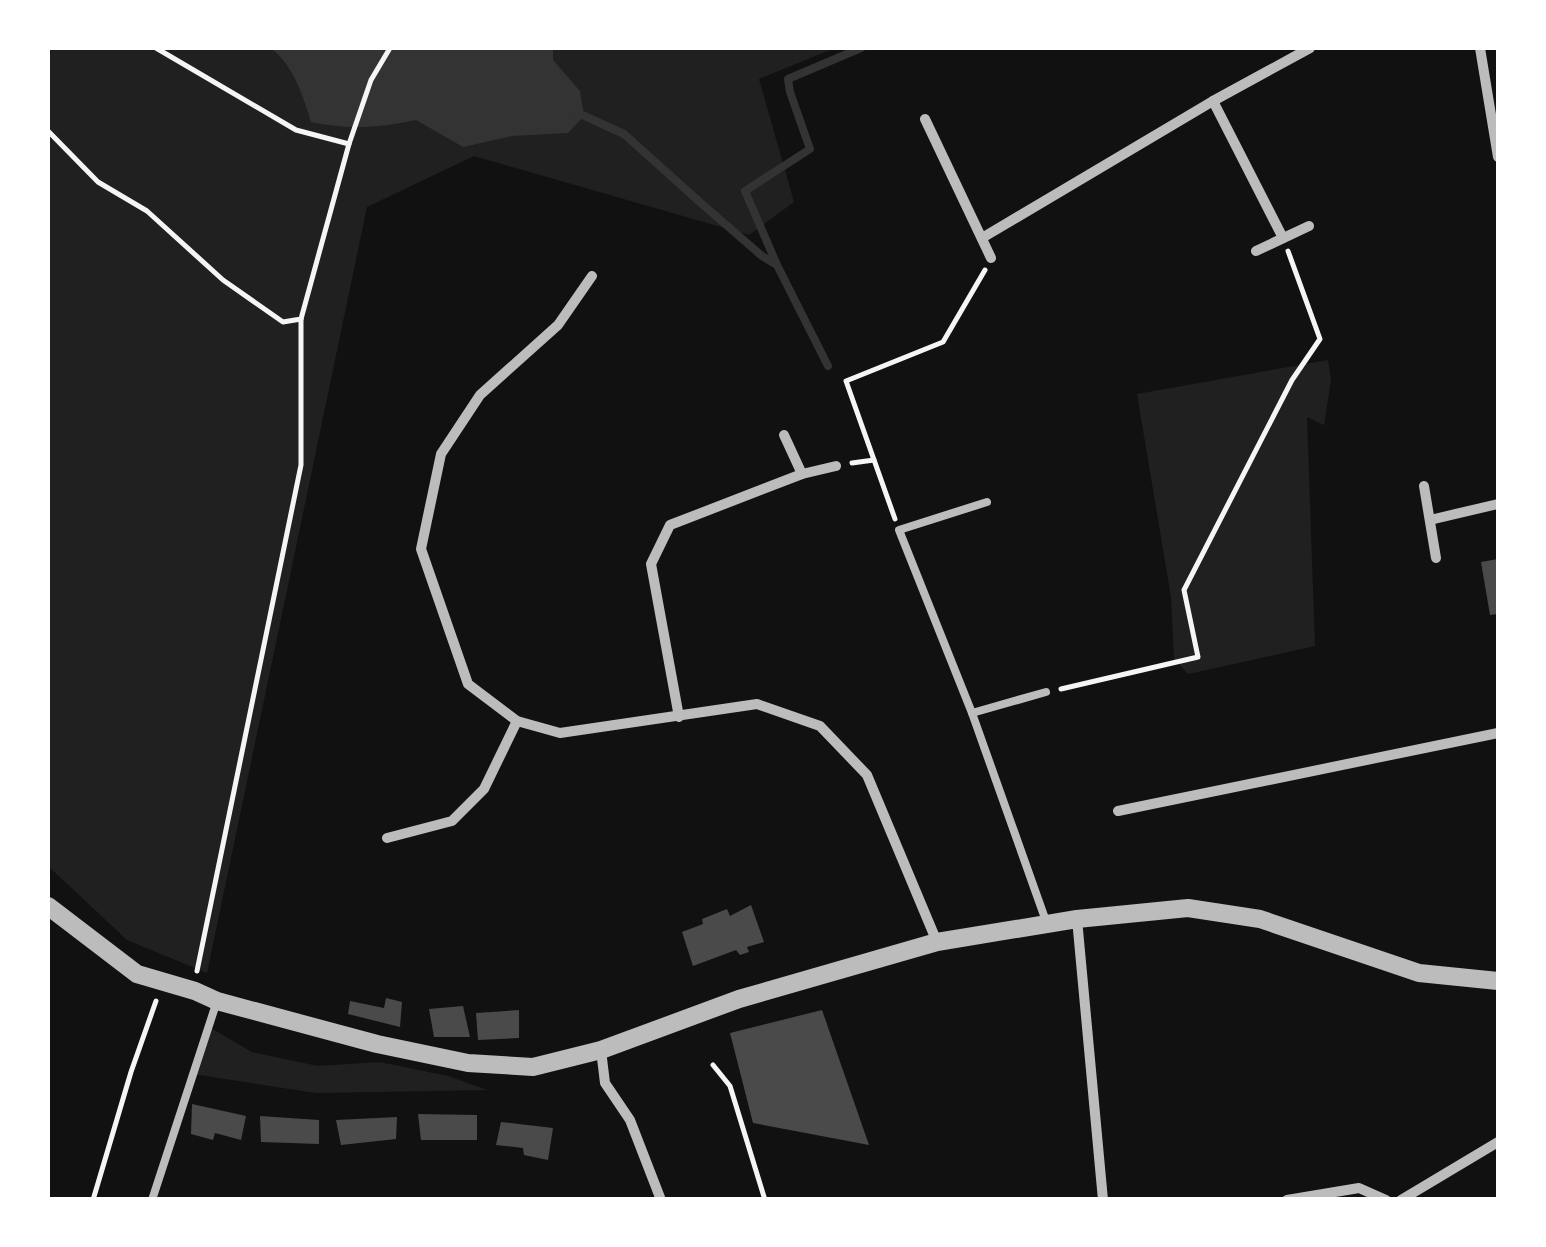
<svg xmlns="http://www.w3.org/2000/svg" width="1546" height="1247" font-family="Helvetica,sans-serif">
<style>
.green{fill:#202020}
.water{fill:#333}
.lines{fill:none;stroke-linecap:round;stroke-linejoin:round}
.stream{stroke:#333;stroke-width:8}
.building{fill:#4a4a4a}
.path{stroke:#f5f5f5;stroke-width:5}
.service{stroke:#bcbcbc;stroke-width:8}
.minor{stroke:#bcbcbc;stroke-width:10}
.tertiary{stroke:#bcbcbc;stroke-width:18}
</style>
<rect width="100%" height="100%" fill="#111"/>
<g class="green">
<path d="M48,48H835L759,79L794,202L749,235L474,156L367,207L207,973L127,940L48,866Z"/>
<path d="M1328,360L1331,380L1324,425L1307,417L1315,646L1188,674L1174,659L1171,597L1137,394Z"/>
<path d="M209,1027L252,1052L318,1066L380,1062L448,1076L487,1090L316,1093L193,1074Z"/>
</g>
<path class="water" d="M270,48H553V60L580,91L584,116L568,133L512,136L463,147L416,120C378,128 349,130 311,122C304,98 292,62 270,48Z"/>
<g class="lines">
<g class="stream">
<path d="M578,113L624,134L702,204L762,256L777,265L828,366"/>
<path d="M777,265L745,191L810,149L790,92L788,79L861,48"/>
</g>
</g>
<g class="building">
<path d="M1498,559V614L1490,615L1481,562Z"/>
<path d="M751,905L764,942L747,947L749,952L740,955L736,950L693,966L682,932L703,924L702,919L727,909L730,916Z"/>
<path d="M386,998L402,1002L400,1027L348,1014L350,1001L384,1008Z"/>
<path d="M463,1006L470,1037H434L429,1009Z"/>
<path d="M519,1010V1038L478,1040L476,1013Z"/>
<path d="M822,1010L869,1145L753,1123L730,1033Z"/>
<path d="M192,1104L246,1116L241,1140L215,1133L213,1140L191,1134Z"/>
<path d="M418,1114L477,1115V1140H421Z"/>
<path d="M260,1116L319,1120V1144L261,1142Z"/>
<path d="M397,1117L396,1139L341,1145L336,1120Z"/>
<path d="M501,1122L553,1128L548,1160L524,1155L523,1148L496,1145Z"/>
</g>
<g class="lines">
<g class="path">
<path d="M156,48L296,130L349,144L371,80L390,48"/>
<path d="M48,131L98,182L147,211L223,280L283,322L301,319L349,144"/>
<path d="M852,463L874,460"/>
<path d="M895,519L846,381L943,342L985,270"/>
<path d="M1061,689L1198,657L1184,590L1292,380L1320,339L1288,251"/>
<path d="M197,971L301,465V319"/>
<path d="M713,1065L730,1086L765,1200"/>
<path d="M93,1200L131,1072L156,1001"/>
</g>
<g class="service">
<path d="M987,502L899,530L972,713L1047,924"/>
<path d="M972,713L1046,692"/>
<path d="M152,1200L217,1001"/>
</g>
<g class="minor">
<path d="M1480,48L1498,157"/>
<path d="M1213,101L1283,238"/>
<path d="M925,119L991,258"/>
<path d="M982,238L1213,101L1310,48"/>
<path d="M1256,251L1309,226"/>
<path d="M592,276L558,325L480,395L441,454L421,549L468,684L517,721L560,733L757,704L820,726L867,775L937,942"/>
<path d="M784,435L802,474"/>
<path d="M1424,486L1436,558"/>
<path d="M1430,520L1498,504"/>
<path d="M679,717L651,564L670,525L802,474L836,466"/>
<path d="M1118,811L1498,733"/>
<path d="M387,838L452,821L484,789L517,721"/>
<path d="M1077,919L1103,1200"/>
<path d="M601,1050L605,1083L630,1120L661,1200"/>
<path d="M1287,1200L1359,1188L1386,1200"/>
<path d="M1401,1200L1498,1142"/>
</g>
<path class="tertiary" d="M48,906L137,974L195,991L217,1001L377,1044L468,1063L533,1067L601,1050L739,999L937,942L1077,919L1188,908L1260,919L1419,973L1498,981"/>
</g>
<rect width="1546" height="1247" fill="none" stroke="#ffffff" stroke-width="100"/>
</svg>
